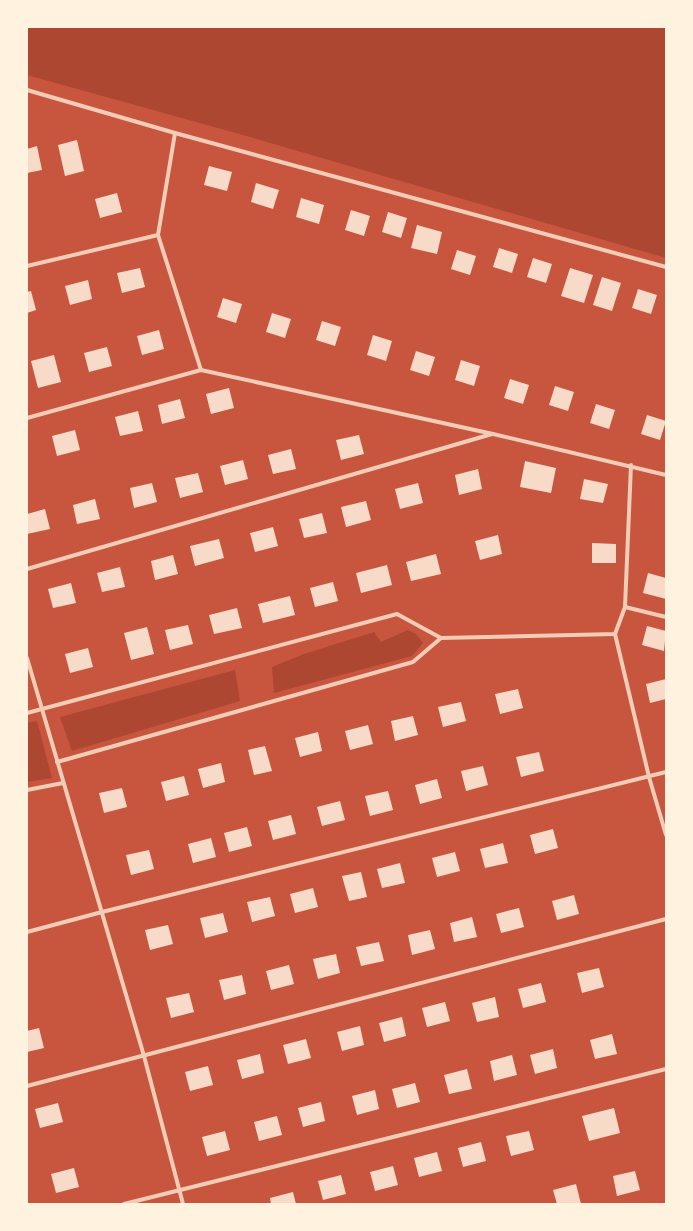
<svg xmlns="http://www.w3.org/2000/svg" width="693" height="1231" font-family="Mulish,sans-serif">
<style>
.green{fill:#ae4732}
.building{fill:#f7dbc8}
.lines{fill:none;stroke-linecap:round;stroke-linejoin:round}
.minor{stroke:#f1ccb7;stroke-width:4}
</style>
<rect width="100%" height="100%" fill="#c8553d"/>
<g class="green">
<path d="M27,27H666V258L243,135L27,75Z"/>
<path d="M408,630L416,634L423,643L412,656L274,693L272,667L304,654L374,632L381,642Z"/>
<path d="M235,670L240,701L72,751L60,717Z"/>
<path d="M37,721L52,778L27,782V723Z"/>
</g>
<g class="building">
<path d="M77,140L84,171L65,176L58,145Z"/>
<path d="M37,146L42,170L27,173V149Z"/>
<path d="M209,166L232,172L227,191L204,185Z"/>
<path d="M256,183L279,190L273,209L251,202Z"/>
<path d="M117,193L122,212L100,218L95,199Z"/>
<path d="M301,198L324,205L319,224L296,217Z"/>
<path d="M351,210L370,216L364,236L345,230Z"/>
<path d="M388,212L407,218L401,238L382,232Z"/>
<path d="M417,225L442,232L437,254L411,248Z"/>
<path d="M499,248L518,254L512,273L493,267Z"/>
<path d="M457,250L476,256L470,275L451,269Z"/>
<path d="M533,258L552,264L546,283L527,277Z"/>
<path d="M140,268L145,287L122,293L117,273Z"/>
<path d="M570,268L593,275L584,303L561,296Z"/>
<path d="M602,277L621,283L612,311L593,305Z"/>
<path d="M88,280L92,299L70,305L65,286Z"/>
<path d="M638,289L657,295L651,314L632,308Z"/>
<path d="M31,291L36,310L27,313V292Z"/>
<path d="M223,298L242,304L236,323L217,317Z"/>
<path d="M272,313L291,319L285,338L266,332Z"/>
<path d="M322,321L341,327L335,346L316,340Z"/>
<path d="M159,330L164,349L142,355L137,336Z"/>
<path d="M373,335L392,341L386,361L367,355Z"/>
<path d="M107,347L112,366L89,372L84,353Z"/>
<path d="M416,351L435,357L429,376L410,370Z"/>
<path d="M54,355L61,382L38,388L31,361Z"/>
<path d="M461,360L480,366L474,386L455,380Z"/>
<path d="M510,379L529,385L523,404L504,398Z"/>
<path d="M555,386L574,392L568,411L549,405Z"/>
<path d="M229,388L234,408L211,414L206,394Z"/>
<path d="M180,399L185,418L162,424L158,405Z"/>
<path d="M596,404L615,410L609,429L590,423Z"/>
<path d="M138,411L143,431L120,436L115,417Z"/>
<path d="M647,415L666,421L660,440L641,434Z"/>
<path d="M75,430L80,450L57,456L52,436Z"/>
<path d="M359,435L364,454L341,460L336,440Z"/>
<path d="M291,449L296,469L273,474L268,455Z"/>
<path d="M243,460L248,479L225,485L220,466Z"/>
<path d="M525,461L556,468L551,493L520,487Z"/>
<path d="M478,469L482,489L459,495L455,475Z"/>
<path d="M198,473L203,492L180,498L175,478Z"/>
<path d="M584,479L608,484L603,503L580,499Z"/>
<path d="M152,483L157,502L134,508L130,488Z"/>
<path d="M418,483L423,503L400,509L395,489Z"/>
<path d="M95,499L100,519L77,524L73,505Z"/>
<path d="M366,501L371,520L346,527L341,507Z"/>
<path d="M45,509L50,529L27,534V514Z"/>
<path d="M322,513L327,533L304,538L299,519Z"/>
<path d="M273,527L278,546L255,552L250,533Z"/>
<path d="M498,535L502,554L480,560L475,541Z"/>
<path d="M219,539L224,558L195,566L190,546Z"/>
<path d="M592,543L616,544V563H592Z"/>
<path d="M436,554L441,574L411,581L406,562Z"/>
<path d="M173,555L178,574L155,580L151,561Z"/>
<path d="M387,565L392,585L361,593L356,573Z"/>
<path d="M120,567L125,587L102,592L97,573Z"/>
<path d="M648,573L666,578V599L643,593Z"/>
<path d="M333,582L338,601L315,607L310,588Z"/>
<path d="M71,583L76,603L53,608L48,589Z"/>
<path d="M290,596L295,615L263,623L258,604Z"/>
<path d="M237,608L242,628L214,634L209,615Z"/>
<path d="M188,625L193,644L170,650L165,630Z"/>
<path d="M647,626L666,631L664,651L642,645Z"/>
<path d="M147,627L154,654L131,660L124,633Z"/>
<path d="M88,648L93,667L70,673L65,654Z"/>
<path d="M666,679V699L650,703L646,684Z"/>
<path d="M518,689L523,708L500,714L495,694Z"/>
<path d="M461,702L466,721L443,727L438,707Z"/>
<path d="M413,716L418,735L395,741L391,721Z"/>
<path d="M368,725L373,744L350,750L345,731Z"/>
<path d="M318,732L322,751L300,757L295,738Z"/>
<path d="M265,746L272,771L254,775L248,750Z"/>
<path d="M539,752L544,771L521,777L516,757Z"/>
<path d="M221,763L225,782L203,788L198,769Z"/>
<path d="M483,766L488,785L466,791L461,771Z"/>
<path d="M184,776L189,795L166,801L161,782Z"/>
<path d="M437,779L442,798L420,804L415,785Z"/>
<path d="M122,788L127,807L104,813L99,793Z"/>
<path d="M388,791L393,810L370,816L365,796Z"/>
<path d="M340,801L345,820L322,826L317,807Z"/>
<path d="M291,815L296,834L273,840L268,821Z"/>
<path d="M247,827L252,846L229,852L224,833Z"/>
<path d="M553,829L558,848L535,854L530,835Z"/>
<path d="M211,838L216,857L193,863L188,844Z"/>
<path d="M503,843L508,863L485,868L480,849Z"/>
<path d="M149,850L154,869L131,875L126,855Z"/>
<path d="M455,852L460,871L437,877L432,858Z"/>
<path d="M400,863L405,883L382,888L377,869Z"/>
<path d="M361,872L367,897L349,901L342,876Z"/>
<path d="M313,888L318,907L295,913L290,894Z"/>
<path d="M574,895L579,914L557,920L552,901Z"/>
<path d="M270,897L275,916L252,922L247,902Z"/>
<path d="M519,908L524,927L501,933L496,914Z"/>
<path d="M223,913L228,932L205,938L200,918Z"/>
<path d="M472,917L477,937L454,942L450,923Z"/>
<path d="M168,925L173,944L150,950L145,930Z"/>
<path d="M430,930L435,949L412,955L408,935Z"/>
<path d="M379,942L384,961L361,966L356,947Z"/>
<path d="M336,954L340,973L318,979L313,959Z"/>
<path d="M289,965L294,984L271,990L266,971Z"/>
<path d="M599,968L604,987L582,993L577,973Z"/>
<path d="M242,975L246,994L224,1000L219,980Z"/>
<path d="M541,983L546,1002L523,1008L518,989Z"/>
<path d="M189,993L194,1012L171,1018L166,998Z"/>
<path d="M495,997L499,1017L477,1022L472,1003Z"/>
<path d="M445,1002L450,1021L427,1027L422,1008Z"/>
<path d="M402,1017L406,1036L384,1042L379,1023Z"/>
<path d="M360,1026L364,1045L342,1051L337,1032Z"/>
<path d="M39,1028L44,1048L27,1052V1031Z"/>
<path d="M612,1034L617,1054L595,1059L590,1040Z"/>
<path d="M306,1039L311,1058L288,1064L283,1045Z"/>
<path d="M553,1049L557,1068L535,1074L530,1055Z"/>
<path d="M260,1054L264,1073L242,1079L237,1060Z"/>
<path d="M512,1055L517,1075L494,1081L490,1061Z"/>
<path d="M208,1066L213,1085L190,1091L185,1072Z"/>
<path d="M467,1069L472,1089L449,1094L444,1075Z"/>
<path d="M415,1083L420,1102L397,1108L392,1089Z"/>
<path d="M375,1090L379,1109L357,1115L352,1096Z"/>
<path d="M321,1102L325,1121L303,1127L298,1108Z"/>
<path d="M58,1103L63,1122L40,1128L35,1109Z"/>
<path d="M614,1108L620,1133L589,1141L582,1116Z"/>
<path d="M277,1116L282,1135L259,1141L254,1122Z"/>
<path d="M225,1131L230,1150L207,1156L202,1137Z"/>
<path d="M529,1131L534,1150L511,1156L506,1136Z"/>
<path d="M481,1142L486,1161L463,1167L458,1148Z"/>
<path d="M437,1152L442,1171L419,1177L414,1158Z"/>
<path d="M393,1166L398,1185L375,1191L370,1172Z"/>
<path d="M74,1168L79,1187L56,1193L51,1174Z"/>
<path d="M635,1171L640,1190L617,1196L613,1176Z"/>
<path d="M341,1175L346,1194L323,1200L318,1181Z"/>
<path d="M576,1184L581,1204H557L553,1190Z"/>
<path d="M293,1192L296,1204H271L270,1198Z"/>
</g>
<g class="lines">
<g class="minor">
<path d="M27,90L175,133L666,267"/>
<path d="M158,235L201,370"/>
<path d="M27,266L158,235L175,133"/>
<path d="M27,418L201,370L493,434L666,475"/>
<path d="M27,569L492,434"/>
<path d="M625,607L631,465"/>
<path d="M615,634L649,777L666,835"/>
<path d="M27,658L144,1056L183,1204"/>
<path d="M27,713L397,614L441,638"/>
<path d="M57,762L413,662L441,638L615,634L625,607L666,617"/>
<path d="M27,790L63,783"/>
<path d="M27,932L102,912L666,772"/>
<path d="M27,1086L666,919"/>
<path d="M124,1204L666,1069"/>
</g>
</g>
<rect width="693" height="1231" fill="none" stroke="#fff3e0" stroke-width="56"/>
</svg>
